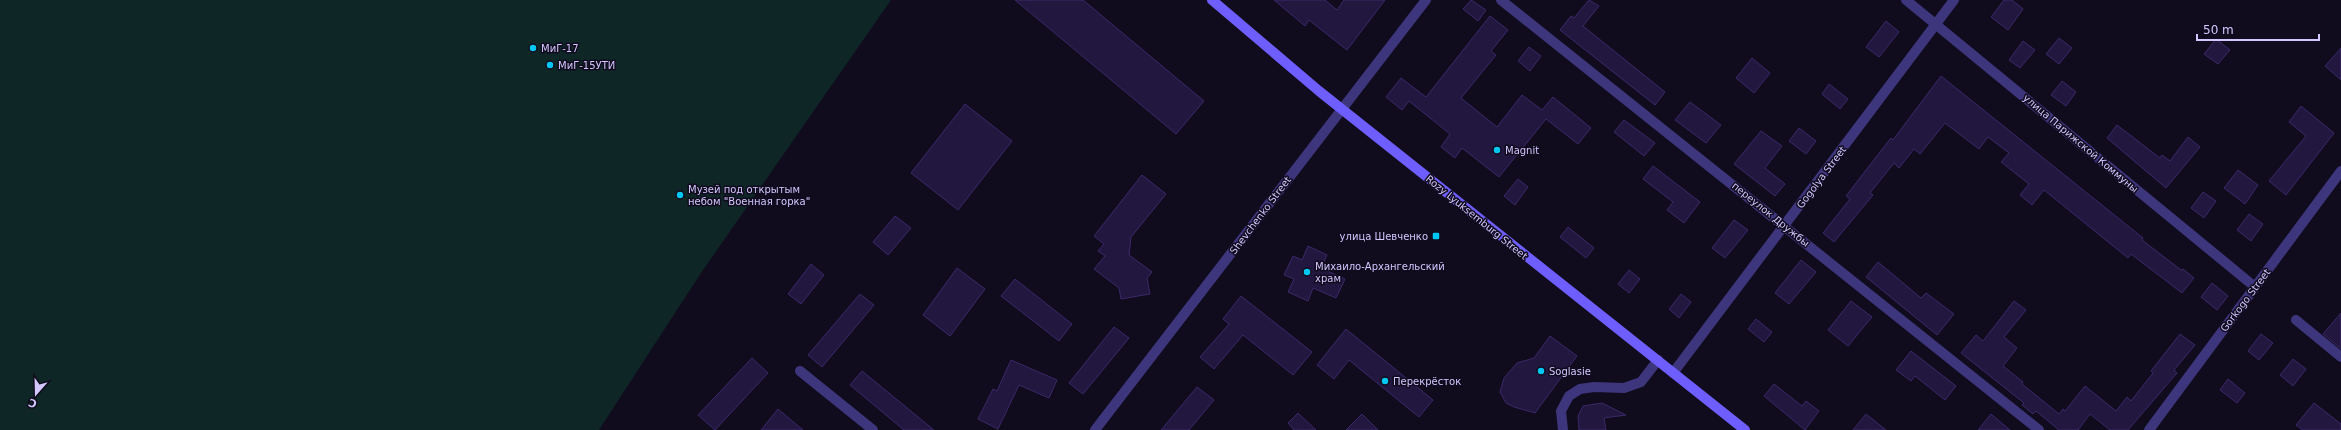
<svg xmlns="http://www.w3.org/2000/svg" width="2341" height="430" font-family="'DejaVu Sans',sans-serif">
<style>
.green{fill:#0f2627}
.building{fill:#22173e;stroke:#3b296a}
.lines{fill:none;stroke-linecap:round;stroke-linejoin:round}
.street{stroke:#3e367c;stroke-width:10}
.secondary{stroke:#6f5eff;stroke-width:10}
.poi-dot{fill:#00c7f2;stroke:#100b1d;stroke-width:1.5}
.labels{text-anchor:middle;stroke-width:3;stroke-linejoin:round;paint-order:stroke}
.poi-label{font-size:10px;fill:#d2c7ff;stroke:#100b1d;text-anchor:start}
.street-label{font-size:10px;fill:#d2c7ff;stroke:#100b1d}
</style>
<rect width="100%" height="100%" fill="#100b1d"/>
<path class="green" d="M0,0H891L701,273L599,430H0Z"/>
<g class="building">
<path d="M1015,0H1083L1204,101L1176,134Z"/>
<path d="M1274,0H1325L1337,10L1344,0H1385L1347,50L1309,20L1305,26Z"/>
<path d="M1471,0L1486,10L1478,21L1463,9Z"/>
<path d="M1589,0L1599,6L1583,26L1665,92L1655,105L1560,30L1571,16L1574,18Z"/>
<path d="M2004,0H2012L2023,9L2008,30L1991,17Z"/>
<path d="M1490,16L1508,30L1491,51L1496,55L1461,98L1497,127L1522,95L1542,110L1553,97L1591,128L1578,144L1546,119L1499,177L1462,148L1455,158L1441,147L1450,134L1409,101L1402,110L1386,97L1401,78L1426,97Z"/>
<path d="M1886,21L1899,32L1879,57L1866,47Z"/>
<path d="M2059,38L2072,48L2059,64L2046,54Z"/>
<path d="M2216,39L2230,50L2218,64L2204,54Z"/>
<path d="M2023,41L2035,50L2020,68L2009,60Z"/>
<path d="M1529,47L1541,56L1530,71L1518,61Z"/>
<path d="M2341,48V80L2325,66Z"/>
<path d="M1752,58L1770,73L1754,93L1736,78Z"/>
<path d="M1941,76L2143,238L2142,240L2181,270L2183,269L2194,278L2182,293L2131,254L2128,258L2044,190L2032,205L2020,195L2029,184L2001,162L2009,153L1988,137L1979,149L1945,123L1920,154L1914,149L1899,168L1894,163L1870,193L1873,195L1834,242L1823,233L1850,199L1846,196L1880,152L1891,138L1893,140Z"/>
<path d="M2062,81L2076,92L2066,106L2051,95Z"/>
<path d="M1829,84L1848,99L1840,109L1822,94Z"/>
<path d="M1690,102L1721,125L1706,143L1675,120Z"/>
<path d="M965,104L1012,141L958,210L911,173Z"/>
<path d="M2301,106L2334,133L2286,195L2269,181L2306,136L2289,122Z"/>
<path d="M1624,120L1655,143L1644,156L1614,132Z"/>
<path d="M2117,125L2160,158L2162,155L2170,161L2188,137L2200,147L2166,188L2107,138Z"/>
<path d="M1799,128L1816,141L1806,154L1789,141Z"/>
<path d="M1761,131L1782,146L1765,168L1785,184L1775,196L1734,164Z"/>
<path d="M1653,166L1700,202L1684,223L1667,210L1673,202L1643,179Z"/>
<path d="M2238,170L2258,185L2245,204L2224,188Z"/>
<path d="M1142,175L1166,194L1131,237L1129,255L1152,272L1147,278L1150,294L1121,299L1119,288L1094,269L1105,256L1098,251L1104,244L1094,236Z"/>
<path d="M1518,179L1528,187L1515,205L1504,196Z"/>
<path d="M2203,192L2216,201L2204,218L2191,208Z"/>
<path d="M2249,214L2263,224L2251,241L2237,230Z"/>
<path d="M895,216L911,228L888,255L873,242Z"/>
<path d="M1734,220L1748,230L1725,258L1712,248Z"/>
<path d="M1568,227L1594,248L1586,258L1560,237Z"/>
<path d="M1308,246L1327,255L1321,268L1345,279L1336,298L1313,288L1308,301L1288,292L1294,279L1284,275L1293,256L1302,260Z"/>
<path d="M1801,260L1816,272L1789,304L1775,293Z"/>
<path d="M1878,262L1921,298L1926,293L1954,314L1937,335L1866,277Z"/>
<path d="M811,264L824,275L801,304L788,294Z"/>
<path d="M957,268L985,289L950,336L923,315Z"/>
<path d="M1629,270L1640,279L1629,293L1618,284Z"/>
<path d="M1015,279L1072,324L1059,341L1001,296Z"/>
<path d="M2212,283L2228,296L2217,310L2201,297Z"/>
<path d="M860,294L874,305L822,367L808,355Z"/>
<path d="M1681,294L1691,302L1679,318L1669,309Z"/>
<path d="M1241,296L1312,352L1293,375L1243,335L1214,369L1200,357L1229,324L1223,319Z"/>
<path d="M1851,301L1872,317L1848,346L1828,330Z"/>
<path d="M2014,301L2026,310L2004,337L2017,348L2003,366L2023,382L2022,384L2059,414L2063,409L2065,411L2085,386L2116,411L2127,397L2131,401L2153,373L2151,371L2180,334L2195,345L2174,370L2177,373L2128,430H2110L2090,414L2078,430H2059L2036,411L2033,414L2022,405L2024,403L1961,353L1976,335L1983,341Z"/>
<path d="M2341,313V349L2323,334Z"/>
<path d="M1756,319L1772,332L1764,342L1748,329Z"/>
<path d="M1114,327L1129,338L1083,394L1069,383Z"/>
<path d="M1346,329L1433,400L1419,417L1349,360L1334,379L1317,365Z"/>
<path d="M2261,334L2273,343L2259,360L2248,351Z"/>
<path d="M1550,336L1577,356L1535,413L1514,407L1506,403L1500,392L1504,378L1517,363L1534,358Z"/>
<path d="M1911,351L1956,386L1945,400L1915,376L1911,381L1896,370Z"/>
<path d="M752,358L768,373L715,430L698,415Z"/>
<path d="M2293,359L2306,369L2293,386L2280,375Z"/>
<path d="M1011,360L1057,380L1049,398L1019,385L998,429L978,419L993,389L997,391Z"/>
<path d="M862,371L934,430H904L850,385Z"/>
<path d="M2228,379L2245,393L2237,403L2220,390Z"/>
<path d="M1774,384L1802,406L1806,401L1819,411L1805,430L1764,396Z"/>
<path d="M1197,387L1214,400L1189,430H1161Z"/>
<path d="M1602,403L1626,415L1604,418L1606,430H1579L1578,416L1583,406Z"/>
<path d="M2314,403L2341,424V430H2303L2296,425Z"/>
<path d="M778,409L803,430H761Z"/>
<path d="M1298,413L1316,430H1294L1288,423Z"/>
<path d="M1362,414L1378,430H1346Z"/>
<path d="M1866,414L1886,430H1853Z"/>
<path d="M1991,414L2010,430H1978Z"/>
</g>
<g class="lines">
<g class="street">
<path d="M1501,0L2039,430"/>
<path d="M1906,0L2255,287"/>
<path d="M2296,320L2341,357"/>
<path d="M800,371L873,430"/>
<path d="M1673,373L1954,0"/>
<path d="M1095,430L1426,0"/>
<path d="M1563,430L1561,411L1569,396L1580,389L1594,387L1624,388L1641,382L1658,360"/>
<path d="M2149,430L2341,171"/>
</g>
<path class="secondary" d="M1212,0L1319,91L1745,430"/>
</g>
<g class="poi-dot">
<circle cx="533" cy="48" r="4"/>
<circle cx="550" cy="65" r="4"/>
<circle cx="1497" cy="150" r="4"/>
<circle cx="680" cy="195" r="4"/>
<rect x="1432" y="232" width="8" height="8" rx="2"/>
<circle cx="1307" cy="272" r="4"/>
<circle cx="1541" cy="371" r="4"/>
<circle cx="1385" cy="381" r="4"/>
</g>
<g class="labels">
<g class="poi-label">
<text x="541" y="52">МиГ-17</text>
<text x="558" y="69">МиГ-15УТИ</text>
<text x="1505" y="154">Magnit</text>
<text x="688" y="193">Музей под открытым<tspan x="688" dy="12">небом "Военная горка"</tspan></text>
<text x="1428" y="240" text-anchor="end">улица Шевченко</text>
<text x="1315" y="270">Михаило-Архангельский<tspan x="1315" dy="12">храм</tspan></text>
<text x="1549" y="375">Soglasie</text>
<text x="1393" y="385">Перекрёсток</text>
</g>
<g class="street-label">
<text transform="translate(2081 143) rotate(40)" y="4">улица Парижской Коммуны</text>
<text transform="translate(1821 177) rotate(-53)" y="4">Gogolya Street</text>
<text transform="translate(1771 214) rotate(39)" y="4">переулок Дружбы</text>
<text transform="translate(1260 215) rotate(-53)" y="4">Shevchenko Street</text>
<text transform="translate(1477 217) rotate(39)" y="4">Rozy Lyuksemburg Street</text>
<text transform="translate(2245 300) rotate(-53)" y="4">Gorkogo Street</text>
</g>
</g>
<g transform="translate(36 394) rotate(200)" stroke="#100b1d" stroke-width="3" paint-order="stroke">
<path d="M0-3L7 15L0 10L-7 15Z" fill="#d2c7ff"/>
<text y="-6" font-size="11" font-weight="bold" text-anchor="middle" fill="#d2c7ff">С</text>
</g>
<path d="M2197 34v6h122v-6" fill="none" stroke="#d2c7ff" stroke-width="2"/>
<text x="2203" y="34" font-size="12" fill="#d2c7ff" stroke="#100b1d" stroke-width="3" paint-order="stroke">50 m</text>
</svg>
